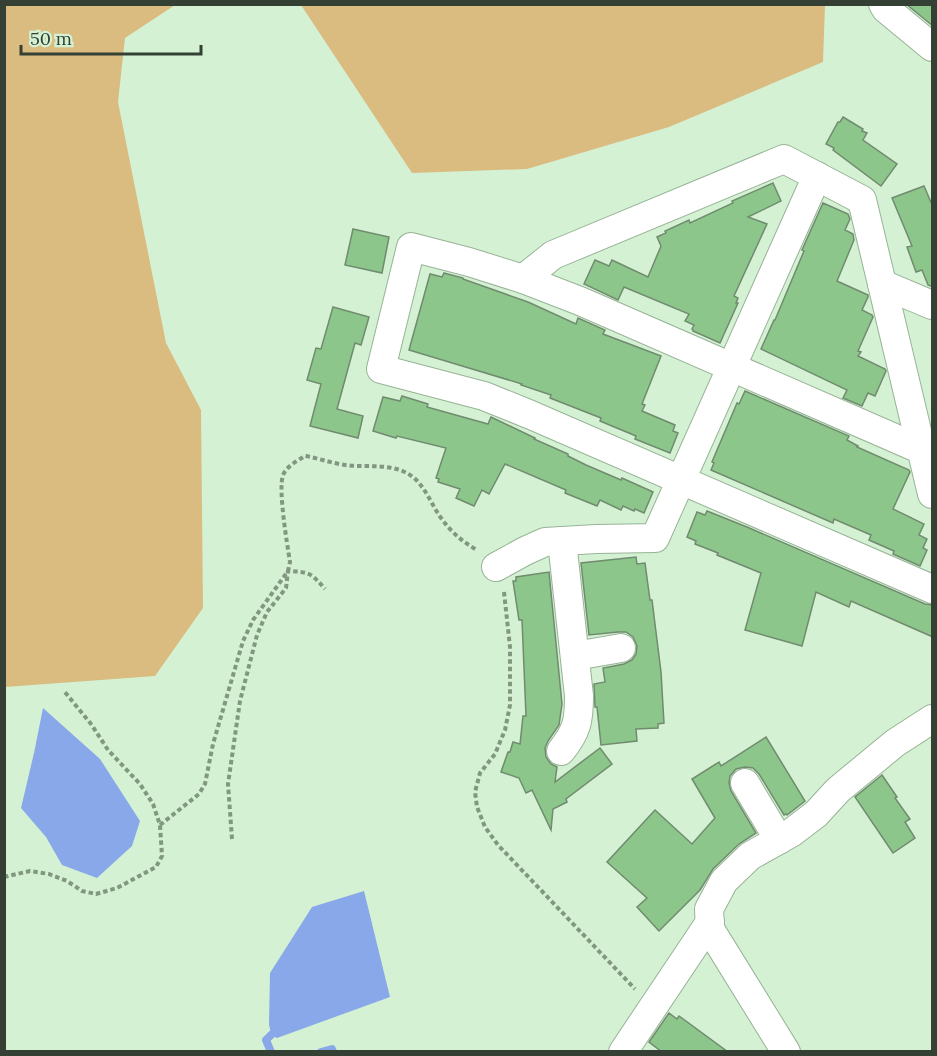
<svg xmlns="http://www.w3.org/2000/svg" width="937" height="1056" font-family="Lora,serif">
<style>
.green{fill:#dabb80}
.water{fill:#88a8e9}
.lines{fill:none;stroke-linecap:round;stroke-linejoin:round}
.stream{stroke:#88a8e9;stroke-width:8}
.building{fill:#8dc68b;stroke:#708b6f;stroke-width:1.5}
.minor-casing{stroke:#97b396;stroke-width:30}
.path{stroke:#829781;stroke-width:4;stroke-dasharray:4.5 3;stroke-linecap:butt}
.minor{stroke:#fff;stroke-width:28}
</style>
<rect width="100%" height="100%" fill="#d4f2d3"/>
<g class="green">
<path d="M5,4L175,5L125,38L118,102L166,343L201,410L203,608L155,676L5,687Z"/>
<path d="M301,5H825L823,62L669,127L527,169L412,173Z"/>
</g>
<g class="water">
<path d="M43,708L100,759L140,821L132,846L97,878L62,865L46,837L21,808L34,753Z"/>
<path d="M364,891L390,997L277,1038L271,1035L269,1024L270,973L312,907Z"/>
</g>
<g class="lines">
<g class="stream">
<path d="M271,1052L266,1040L271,1035"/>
<path d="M321,1052L332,1049L333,1052"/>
</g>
</g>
<g class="building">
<path d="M906,4H933V26Z"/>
<path d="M843,117L863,129L862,131L867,133L863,140L897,164L881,186L833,150L834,148L826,144L838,122H840Z"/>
<path d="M773,183L781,201L748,217L767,224L734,296L738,298L736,303H738L720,343L693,331V330L692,329L694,325L685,321L689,314L624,287L618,300L584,284L595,260L609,266L612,260L648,277L661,246L657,237L666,233L665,231L689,220L690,223L733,203L732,201Z"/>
<path d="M924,186L933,207V287L928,285L922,270L916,272L907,247L912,246L892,198Z"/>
<path d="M823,203L848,214L850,219L845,230L853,234L854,240L837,281L868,295V297L862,310L872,315L873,317L858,351L861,352L858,356L885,369L886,371L875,396L868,393L862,406L843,398L847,390L761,349L774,320H775L804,251L802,250Z"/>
<path d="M353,229L389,237L382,273L345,265Z"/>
<path d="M444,273L463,278V279L528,302L576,324L578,318L605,330L603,334L661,356L642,404L645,405L642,411L675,425L673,431L678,433L670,453L635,439L636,436L600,421L601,418L550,398L551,395L521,385L522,384L409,350L430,274L442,277Z"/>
<path d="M333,307L369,317L361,345L355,343L337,409L363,416L358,438L310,426L321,384L307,380L316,348L321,349Z"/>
<path d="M745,391L849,436L847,440L858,446L857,447L909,470L910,472L893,509L924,524L919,535L927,539L923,548L927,550L920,566L893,554L894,551L869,540L871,535L834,519L833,523L711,470L714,463L712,462L737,403L739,404Z"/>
<path d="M402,396L428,404L427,407L488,424L491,417L535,438L534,439L568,454V456L586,465L621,480L622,478L653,492L644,513L635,509L634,511L623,506L621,510L600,500L597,506L565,493L566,490L505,464L489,494L482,490L474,506L456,498L460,489L438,482L439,479L436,478L446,448L397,436L396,438L373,431L383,397L400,401Z"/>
<path d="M707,511L747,527L925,604L933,605V637L851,601L849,607L816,592L802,646L745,630L761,573L717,555L718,553L695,544L696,541L687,537L697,512L705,515Z"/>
<path d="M636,557L637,564L645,563L650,600H652L661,672L664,723L658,724V728L636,729L637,741L601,745L597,707H595L594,684L605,682L603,668L624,664L632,660L636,654L637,646L633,637L626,632H618L589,635L581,563Z"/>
<path d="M549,572L562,704L559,725L548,741L545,748L546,757L551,764L557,767L555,782L600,748L612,764L566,799L567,802L553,809L551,830L532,790L526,793L519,778L501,772L508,752H510L513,742L520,744L523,716H526L522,620H519L513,581H516V577Z"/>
<path d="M766,737L805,801L787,815L786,814L784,815L759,774L753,768L745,767L736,769L730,776L729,783L731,791L756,833L739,844L713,869L700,890L659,931L637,907L647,898L607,862L655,810L692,844L715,818L692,779L719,762L721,766Z"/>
<path d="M882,775L897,797L895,798L910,819L905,822L915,838L893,853L855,797Z"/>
<path d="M669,1013L677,1019L679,1016L728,1052H662L649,1042Z"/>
</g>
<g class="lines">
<g class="minor-casing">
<g id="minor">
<path d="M883,4L886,9L932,47"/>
<path d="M523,279L553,255L784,159L862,200L932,494"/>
<path d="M882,284L932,305"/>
<path d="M922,450L580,301L523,279L469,262L411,247L381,369L484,396L531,415L932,589"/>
<path d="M496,567L525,551L545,542L596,539L655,538L817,176"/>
<path d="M575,656L621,648"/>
<path d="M561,751C577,731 579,721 579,696L562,541"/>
<path d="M745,783L779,840"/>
<path d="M623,1052L710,922"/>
<path d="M786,1052L710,929L709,909L724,881L750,856L791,833L816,814L838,790L895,743L932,719"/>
</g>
</g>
<g class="path">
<path d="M504,592L510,647V705L505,730L495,754L480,773L475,792L477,807L485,827L498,845L635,989"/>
<path d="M160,825L199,794L205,784L213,744L243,641L253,620L288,571L290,562C287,543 278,490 283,475C287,466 297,461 305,456C318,458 331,463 345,465C368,468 393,462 413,477C425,487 431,503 439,515C449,530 461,541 477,550"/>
<path d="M232,839L228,784L240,701L257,635L267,612L286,588L288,571C310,572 311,573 325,589"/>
<path d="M4,877L30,871L49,874L67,881L82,891L96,894L117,888L156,867L162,856L160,825L153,804L140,784L108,750L91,724L64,691"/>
</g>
<use href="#minor" class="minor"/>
</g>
<rect width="937" height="1056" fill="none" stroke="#344034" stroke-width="12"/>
<path d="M21 45v9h180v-9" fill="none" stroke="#344034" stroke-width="3"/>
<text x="30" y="45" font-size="18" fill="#344034" stroke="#d4f2d3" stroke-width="4.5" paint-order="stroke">50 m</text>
</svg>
